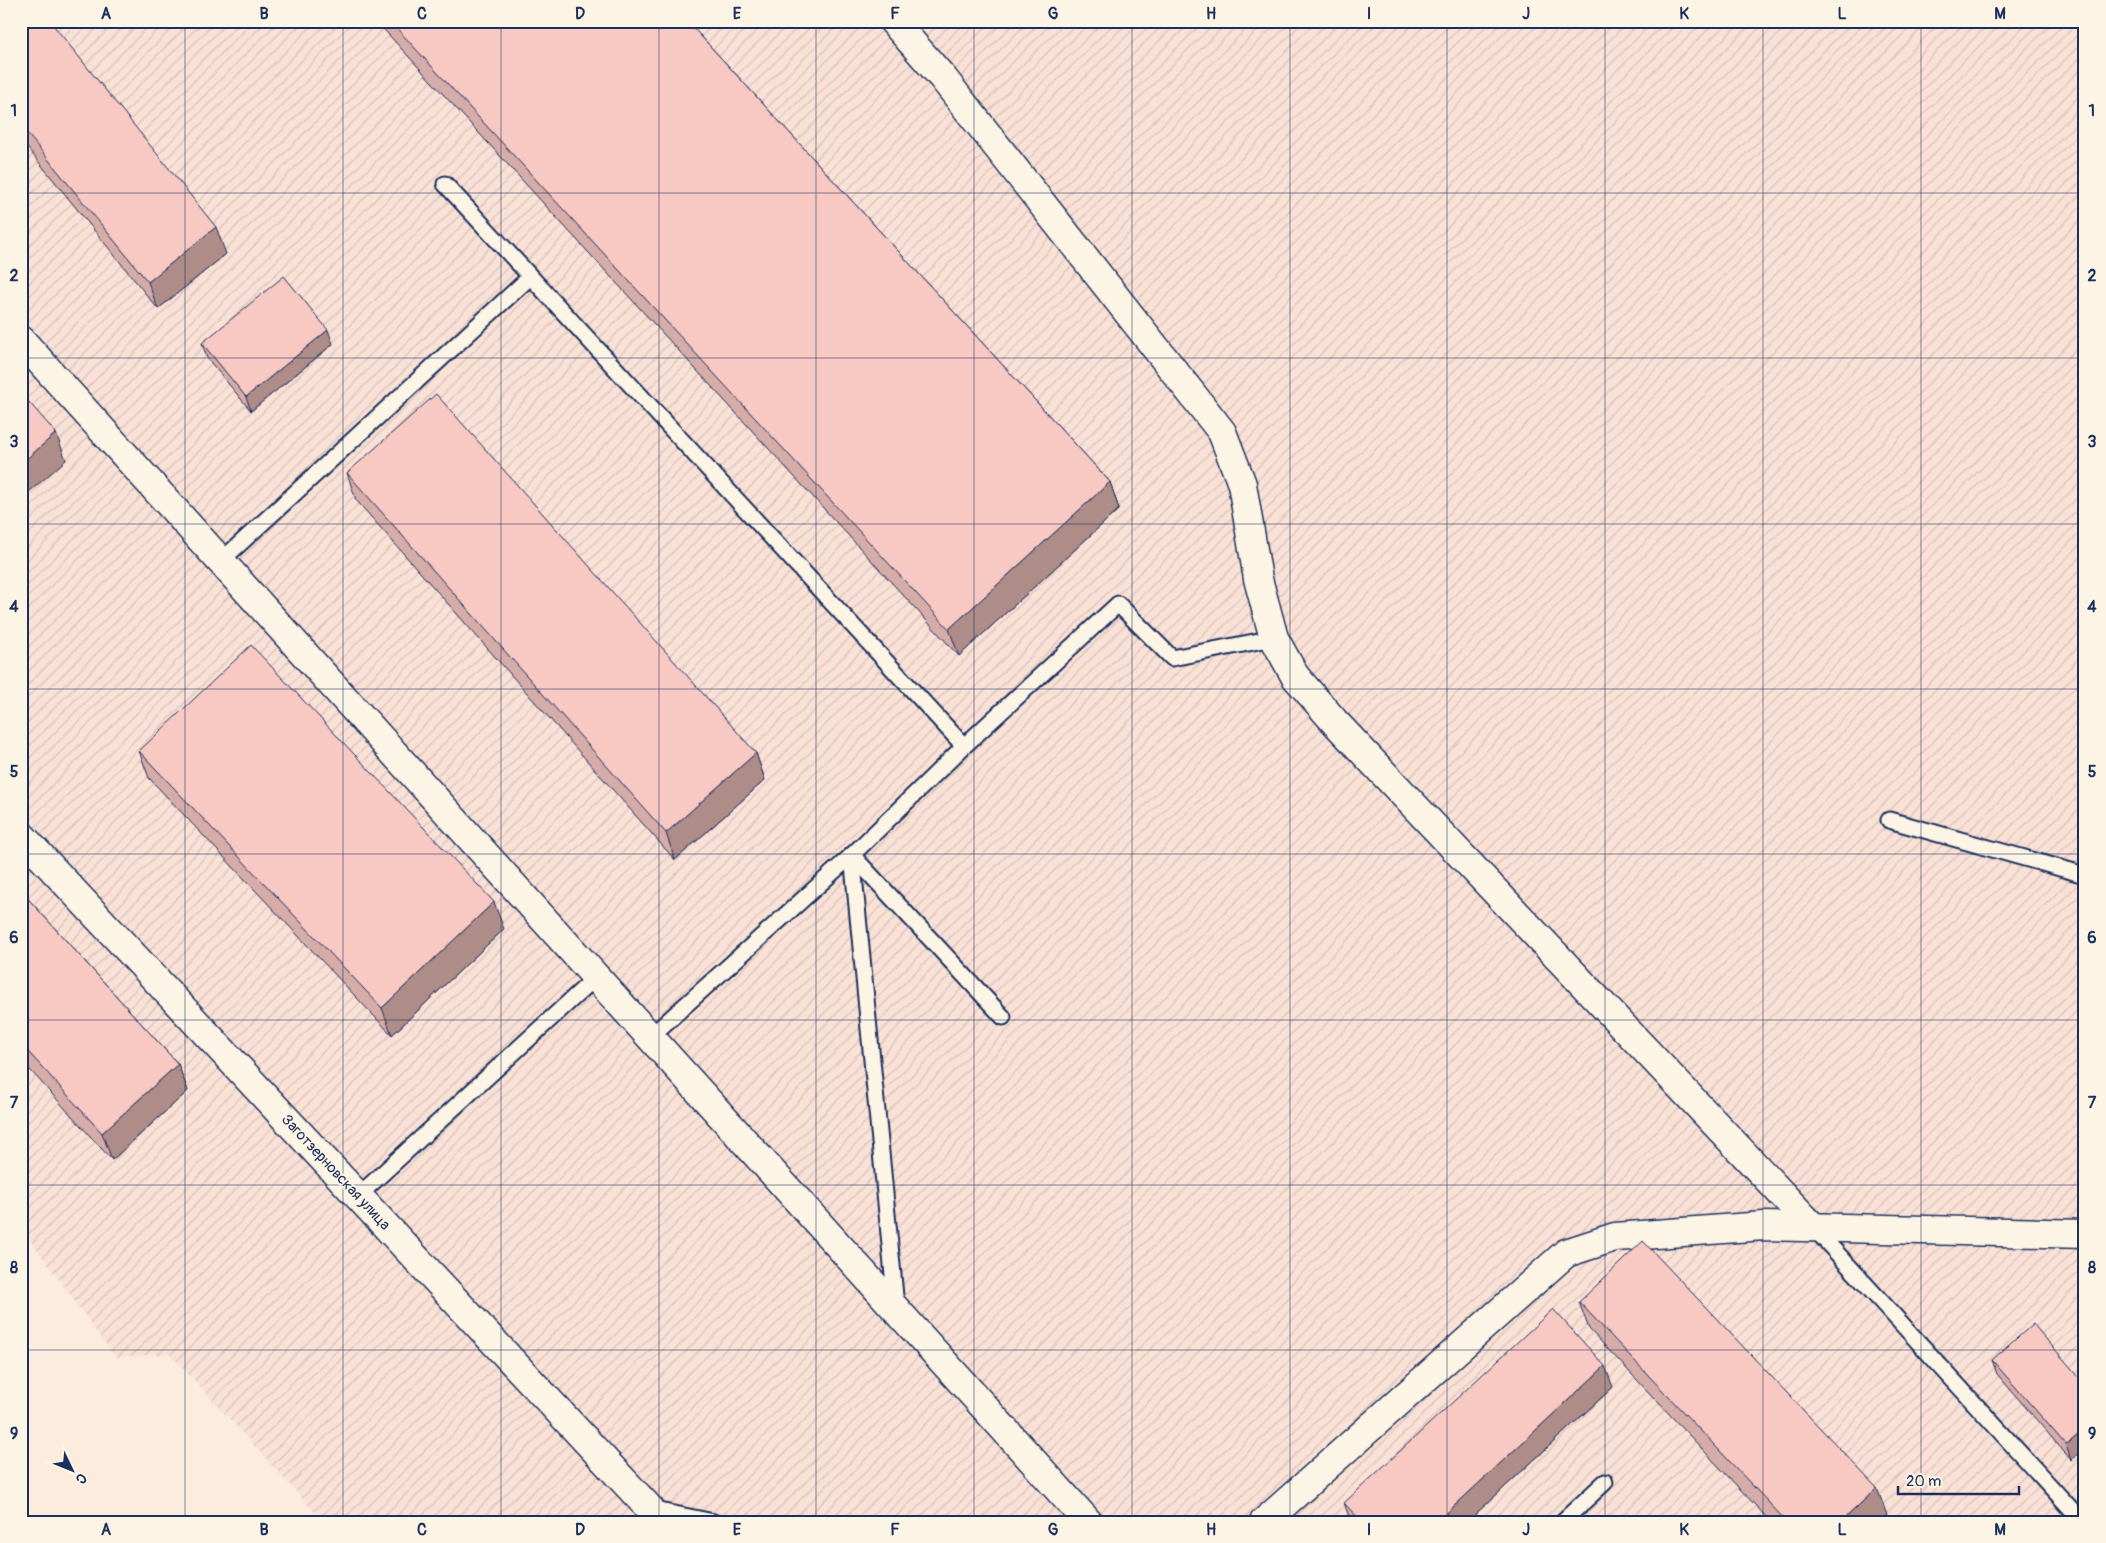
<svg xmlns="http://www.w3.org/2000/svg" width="2106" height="1543" font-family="Pangolin,sans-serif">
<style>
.industrial{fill:url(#industrial-furrows)}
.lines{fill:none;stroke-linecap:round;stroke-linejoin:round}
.service-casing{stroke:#1b2f5e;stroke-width:19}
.minor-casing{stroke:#1b2f5e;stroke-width:31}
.service{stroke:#fcf5e5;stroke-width:15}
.minor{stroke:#fcf5e5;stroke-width:28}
.wall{fill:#d5aca8;stroke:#1b2f5e}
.shaded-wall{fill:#ae8c88;stroke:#1b2f5e}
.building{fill:#f8c8c3;stroke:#1b2f5e}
.grid{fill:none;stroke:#1b2f5e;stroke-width:1;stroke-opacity:0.55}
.labels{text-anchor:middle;stroke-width:4;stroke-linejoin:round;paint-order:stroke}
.street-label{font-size:15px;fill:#1b2f5e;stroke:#fcf5e5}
.neatline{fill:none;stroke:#1b2f5e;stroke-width:2}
.grid-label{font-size:16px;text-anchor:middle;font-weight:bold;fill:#1b2f5e}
</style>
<defs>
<pattern id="industrial-furrows" width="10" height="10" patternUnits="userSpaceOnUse" patternTransform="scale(1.25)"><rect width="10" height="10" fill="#fae1d6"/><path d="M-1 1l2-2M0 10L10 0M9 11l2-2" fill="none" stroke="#d6c1ba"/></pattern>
</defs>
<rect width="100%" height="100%" fill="#fbecde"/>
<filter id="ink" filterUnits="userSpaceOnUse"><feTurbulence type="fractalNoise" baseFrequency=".02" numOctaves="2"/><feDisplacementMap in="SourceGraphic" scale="10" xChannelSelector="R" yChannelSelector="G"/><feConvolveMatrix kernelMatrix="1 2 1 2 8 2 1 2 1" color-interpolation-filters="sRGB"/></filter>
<g filter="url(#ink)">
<path class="industrial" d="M21,21H2085V1522H324L170,1354L115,1357L21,1227Z"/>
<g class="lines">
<g class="service-casing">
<g id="service">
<path d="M445,184L964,746"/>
<path d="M221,561L530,277"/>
<path d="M1889,820L2085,875"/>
<path d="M852,855L896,1306"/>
<path d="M852,855L1003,1017"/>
<path d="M650,1037L852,855L964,746L1118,604L1172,658L1274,638"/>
<path d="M358,1196L596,977"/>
<path d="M1813,1227L2083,1522"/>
<path d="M650,1509L714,1522"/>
<path d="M1562,1522L1605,1482"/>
</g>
</g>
<g class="minor-casing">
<g id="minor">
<path d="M893,21L943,78L1222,432L1242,484L1258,579L1274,638L1295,676L1334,721L1813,1227"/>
<path d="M21,340L1088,1522"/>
<path d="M21,835L650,1509"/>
<path d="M1264,1522L1566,1253L1615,1237L1764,1226L2085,1234"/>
</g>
</g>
<use href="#service" class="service"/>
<use href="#minor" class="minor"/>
</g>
<g class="wall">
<path d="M21,21L226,254L158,309L21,140Z"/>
<path d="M376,21H687L1110,482L1119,509L959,656Z"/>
<path d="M202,343L333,344L251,411L207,358Z"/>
<path d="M347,473L756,753L765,780L675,860L356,500Z"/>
<path d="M139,751L504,929L392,1035L149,778Z"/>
<path d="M21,891L178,1064L188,1091L112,1160L21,1060Z"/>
<path d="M1579,1302L1887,1515L1879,1522H1771L1589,1329Z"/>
<path d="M1992,1360L2085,1384V1448L2071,1460L1997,1374Z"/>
<path d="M1613,1387L1467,1522H1351L1344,1503Z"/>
</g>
<g class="shaded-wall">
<path d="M216,227L226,254L158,309L148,282Z"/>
<path d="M328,330L333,344L251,411L246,397Z"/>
<path d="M56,433L66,460L21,499V464Z"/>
<path d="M1110,482L1119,509L959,656L949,629Z"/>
<path d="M756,753L765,780L675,860L666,833Z"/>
<path d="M494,902L504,929L392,1035L382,1008Z"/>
<path d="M178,1064L188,1091L112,1160L102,1133Z"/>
<path d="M1605,1366L1613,1387L1467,1522H1437Z"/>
<path d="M2085,1429V1448L2071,1460L2066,1445Z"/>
<path d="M1877,1488L1887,1515L1879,1522H1841Z"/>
</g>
<g class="building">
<path d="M21,21H50L216,227L148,282L21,126Z"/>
<path d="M390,21H687L1110,482L949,629Z"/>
<path d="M284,276L328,330L246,397L202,343Z"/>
<path d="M21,393L56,433L21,464Z"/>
<path d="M436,394L756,753L666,833L347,473Z"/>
<path d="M251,645L494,902L382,1008L139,751Z"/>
<path d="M21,891L178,1064L102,1133L21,1044Z"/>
<path d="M1643,1241L1877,1488L1841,1522H1787L1579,1302Z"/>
<path d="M1553,1309L1605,1366L1437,1522H1362L1344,1503Z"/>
<path d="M2033,1324L2085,1384V1429L2066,1445L1992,1360Z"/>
</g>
</g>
<path class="grid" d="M185,21V1522M343,21V1522M501,21V1522M659,21V1522M816,21V1522M974,21V1522M1132,21V1522M1290,21V1522M1447,21V1522M1605,21V1522M1763,21V1522M1921,21V1522M21,193H2085M21,358H2085M21,524H2085M21,689H2085M21,854H2085M21,1020H2085M21,1185H2085M21,1350H2085"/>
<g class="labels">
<g class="street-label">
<text transform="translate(336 1172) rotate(47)" y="5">Заготзерновская улица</text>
</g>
</g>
<rect width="2106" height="1543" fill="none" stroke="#fcf5e5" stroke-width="55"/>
<g transform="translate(72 1470) rotate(133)" stroke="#fcf5e5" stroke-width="4" paint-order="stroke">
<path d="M0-4L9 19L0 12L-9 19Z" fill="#1b2f5e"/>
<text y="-8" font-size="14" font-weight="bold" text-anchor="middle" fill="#1b2f5e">С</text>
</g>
<path d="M1898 1486v8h121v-8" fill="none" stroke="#1b2f5e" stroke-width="2.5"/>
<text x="1906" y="1486" font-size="15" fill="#1b2f5e" stroke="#fcf5e5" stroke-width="4" paint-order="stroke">20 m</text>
<rect x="28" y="28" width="2050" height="1488" class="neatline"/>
<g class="grid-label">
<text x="106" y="19">A</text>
<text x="264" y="19">B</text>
<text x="422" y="19">C</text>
<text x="580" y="19">D</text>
<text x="737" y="19">E</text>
<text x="895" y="19">F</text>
<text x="1053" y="19">G</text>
<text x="1211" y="19">H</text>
<text x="1369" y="19">I</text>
<text x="1526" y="19">J</text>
<text x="1684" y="19">K</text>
<text x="1842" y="19">L</text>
<text x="2000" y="19">M</text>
<text x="14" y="116">1</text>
<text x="2092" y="116">1</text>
<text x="14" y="281">2</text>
<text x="2092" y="281">2</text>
<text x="14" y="447">3</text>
<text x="2092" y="447">3</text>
<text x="14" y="612">4</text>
<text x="2092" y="612">4</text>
<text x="14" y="777">5</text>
<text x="2092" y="777">5</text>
<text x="14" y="943">6</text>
<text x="2092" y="943">6</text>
<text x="14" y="1108">7</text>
<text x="2092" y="1108">7</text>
<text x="14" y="1273">8</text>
<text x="2092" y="1273">8</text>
<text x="14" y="1439">9</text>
<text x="2092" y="1439">9</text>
<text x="106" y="1535">A</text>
<text x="264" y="1535">B</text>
<text x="422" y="1535">C</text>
<text x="580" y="1535">D</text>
<text x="737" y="1535">E</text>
<text x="895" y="1535">F</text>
<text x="1053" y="1535">G</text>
<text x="1211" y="1535">H</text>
<text x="1369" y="1535">I</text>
<text x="1526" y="1535">J</text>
<text x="1684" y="1535">K</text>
<text x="1842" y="1535">L</text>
<text x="2000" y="1535">M</text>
</g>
</svg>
